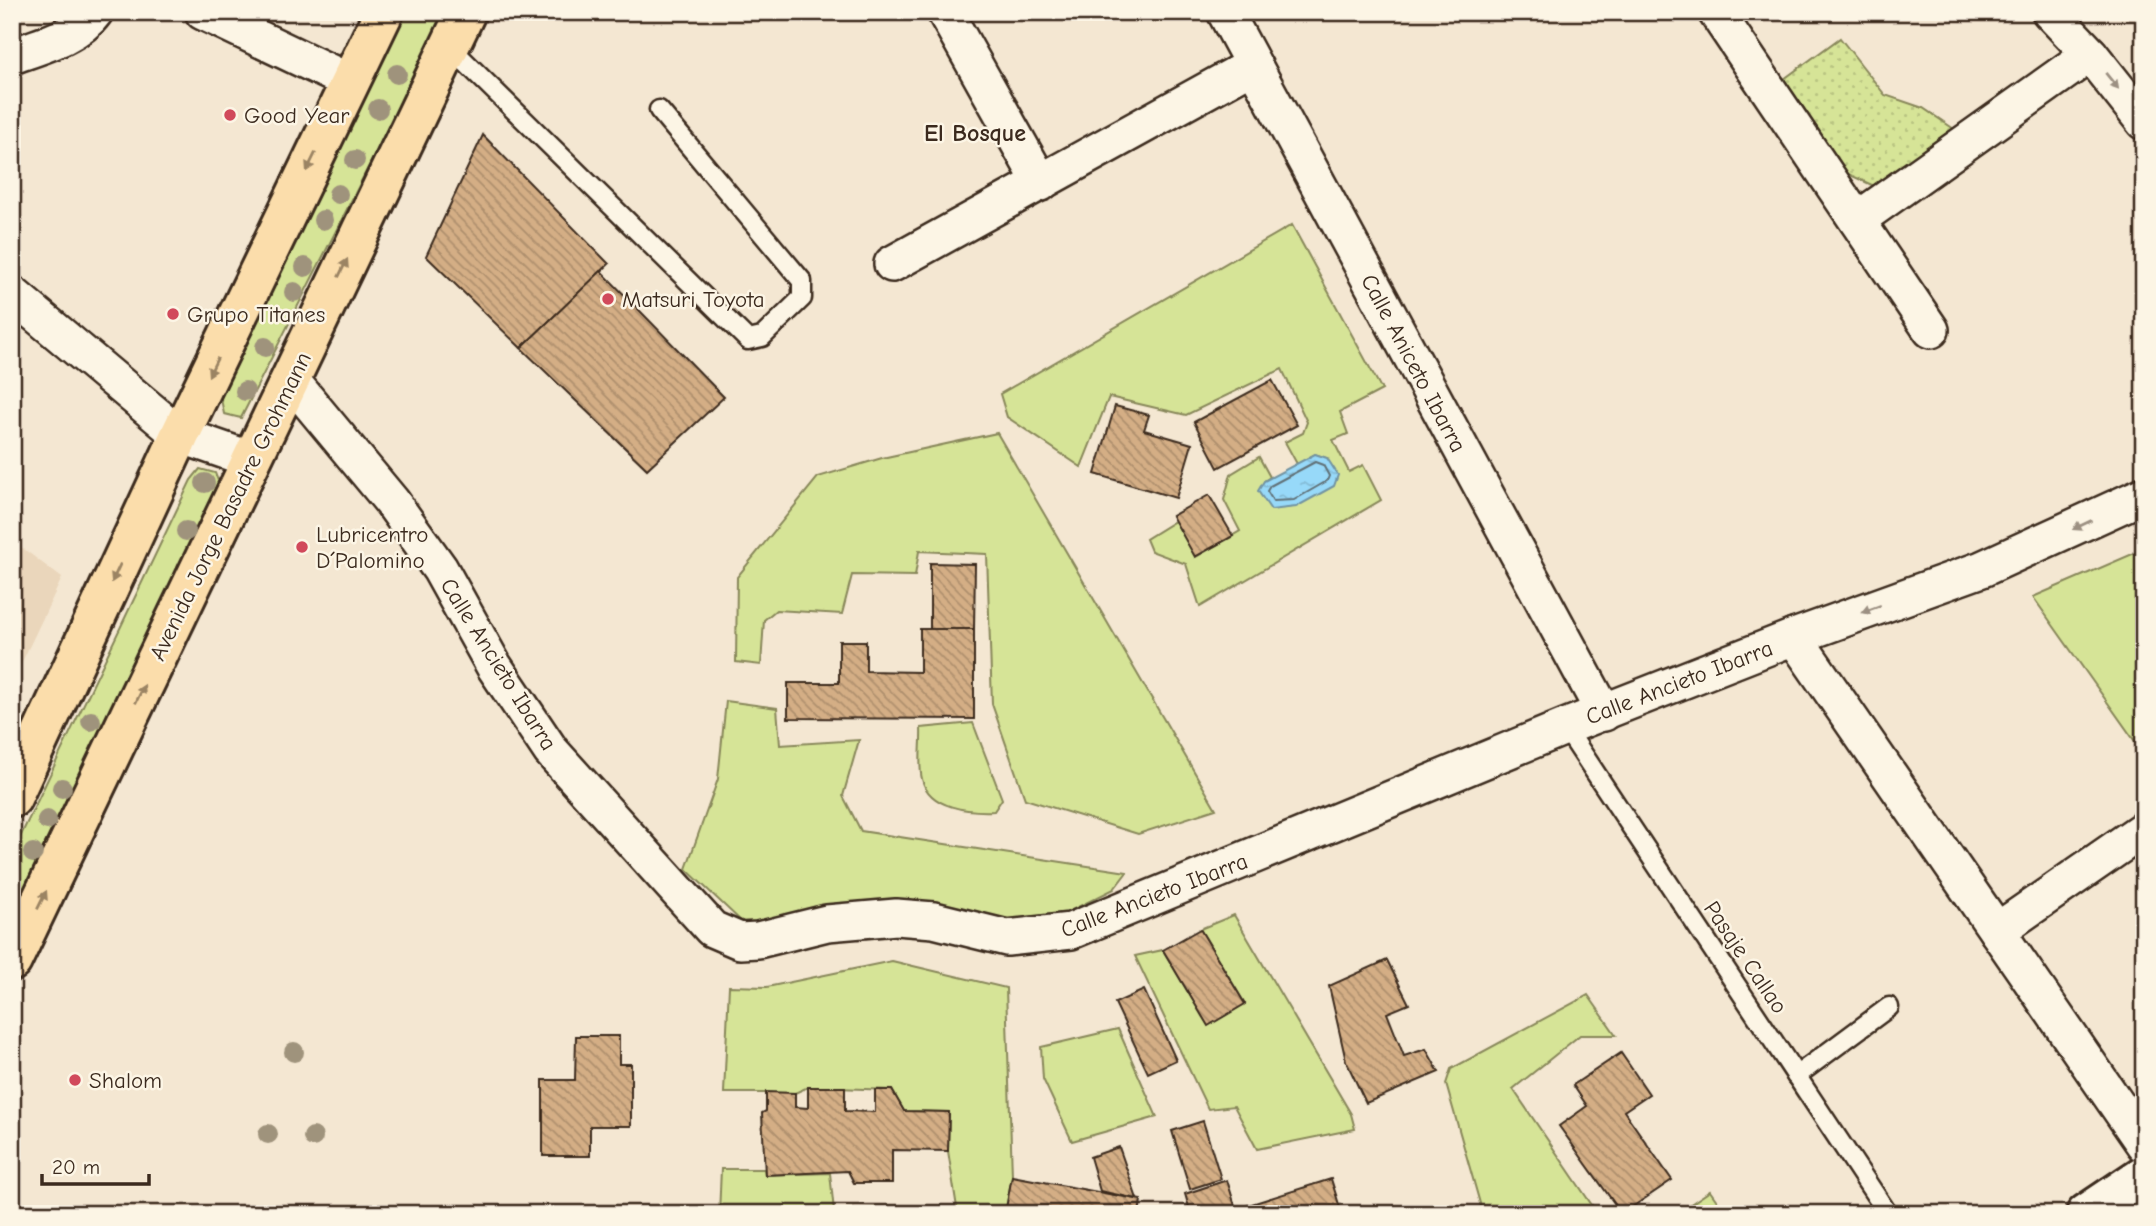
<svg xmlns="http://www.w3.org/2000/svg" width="2156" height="1226" font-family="'Comic Neue',sans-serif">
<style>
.built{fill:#ead6bb}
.grass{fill:#d6e497;stroke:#88875a;stroke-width:2}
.park{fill:url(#park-dots);stroke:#88875a;stroke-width:2}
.water{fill:url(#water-ripples);stroke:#7293a1;stroke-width:2}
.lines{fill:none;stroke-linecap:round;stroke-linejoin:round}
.shore{stroke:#607076;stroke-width:2}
.building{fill:url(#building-back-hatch);stroke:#3b2a1e;stroke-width:2}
.lane-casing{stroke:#3b2a1e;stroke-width:23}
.street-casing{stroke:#3b2a1e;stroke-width:40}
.secondary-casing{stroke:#3b2a1e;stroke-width:44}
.highway-casing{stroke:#3b2a1e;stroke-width:44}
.lane{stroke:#fcf5e5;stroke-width:18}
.street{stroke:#fcf5e5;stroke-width:35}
.secondary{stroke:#fcf5e5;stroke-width:38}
.highway{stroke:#fbddab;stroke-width:38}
.tree{fill:#9f937c}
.oneway{fill:#9c9082}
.oneway2{fill:#9b8464}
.poi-dot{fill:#d1495b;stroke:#fcf5e5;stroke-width:2.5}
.labels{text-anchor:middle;stroke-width:5;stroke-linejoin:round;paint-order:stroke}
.poi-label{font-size:23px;fill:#3b2a1e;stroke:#fcf5e5;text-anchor:start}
.street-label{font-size:23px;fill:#3b2a1e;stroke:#fcf5e5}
.neighbourhood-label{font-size:24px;font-weight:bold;fill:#3b2a1e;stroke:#fcf5e5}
</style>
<defs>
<pattern id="park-dots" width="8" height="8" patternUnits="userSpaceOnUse" patternTransform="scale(1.75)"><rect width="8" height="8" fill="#d6e497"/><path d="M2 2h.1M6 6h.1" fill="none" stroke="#b9c482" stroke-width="1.8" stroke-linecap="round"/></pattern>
<pattern id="water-ripples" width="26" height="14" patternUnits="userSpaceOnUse" patternTransform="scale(1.75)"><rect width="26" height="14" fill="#97d9f9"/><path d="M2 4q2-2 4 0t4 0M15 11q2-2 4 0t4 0" fill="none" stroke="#83bad5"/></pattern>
<pattern id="building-back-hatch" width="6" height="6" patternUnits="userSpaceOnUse" patternTransform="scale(1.75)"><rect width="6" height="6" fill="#d4ae85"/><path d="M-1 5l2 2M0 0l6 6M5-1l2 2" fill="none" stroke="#ad8e6c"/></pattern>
</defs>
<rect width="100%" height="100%" fill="#f4e7d2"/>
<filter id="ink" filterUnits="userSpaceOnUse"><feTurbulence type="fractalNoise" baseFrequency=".0143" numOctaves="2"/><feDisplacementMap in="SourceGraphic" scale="14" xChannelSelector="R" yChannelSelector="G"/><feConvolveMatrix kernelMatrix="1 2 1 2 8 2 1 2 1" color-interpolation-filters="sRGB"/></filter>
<g filter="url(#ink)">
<path class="built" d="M12,540L62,578L12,683Z"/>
<g class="grass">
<path d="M405,12H447L241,418L224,414L220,394Z"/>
<path d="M1292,225L1382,390L1340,412L1348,434L1333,440L1349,472L1363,465L1381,500L1200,607L1186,564L1151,551L1146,539L1175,521L1196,557L1240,531L1224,500L1231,474L1259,457L1270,477L1264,481L1327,458L1315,454L1297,464L1285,442L1303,433L1307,422L1282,369L1186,415L1109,397L1081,467L1007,417L1000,394Z"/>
<path d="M997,433L1216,809L1138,834L1025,799L992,704L987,554L919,551L915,576L852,575L842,614L776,610L764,620L761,665L736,662L737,577L818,477L882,458Z"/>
<path d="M200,469L215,473L220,486L12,925V854L191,480Z"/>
<path d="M2144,549V754L2033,597Z"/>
<path d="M726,701L777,708L780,745L859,740L843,796L861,831L1127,872L1114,889L1032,930L777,921L743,923L686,869L718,779Z"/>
<path d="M973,723L1002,799L994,811C970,812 929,809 922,779C918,764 922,744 921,728Z"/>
<path d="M1234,915L1351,1114L1355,1129L1257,1149L1234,1106L1208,1109L1135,956L1163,950L1208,1025L1245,1004L1200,929Z"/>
<path d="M892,961L1006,988L1012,1176L1005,1214H958L948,1151L949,1112L904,1111L892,1090L808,1087L795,1093H724L729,986L767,987Z"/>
<path d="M1588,995L1616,1035H1580L1513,1089L1598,1214H1483L1446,1084L1451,1069Z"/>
<path d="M1118,1029L1157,1117L1072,1141L1043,1079L1041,1047Z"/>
<path d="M721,1169H764L765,1175L830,1173L834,1211L884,1207L887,1214H719Z"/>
<path d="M1710,1191L1726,1214H1676Z"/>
</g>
<path class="park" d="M1840,38L1885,95L1923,108L1954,129L1874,186L1848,174L1784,79Z"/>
<path class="water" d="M1315,454L1327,458L1338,475L1334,486L1296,507L1271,510L1258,491L1264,481Z"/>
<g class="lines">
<path class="shore" d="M1315,462L1323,465L1329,476L1327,481L1294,500L1273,501L1267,491L1270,486Z"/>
</g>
<g class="building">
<path d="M483,135L609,264L521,348L426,256Z"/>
<path d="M601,271L724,397L647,469L521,348Z"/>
<path d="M1272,380L1297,425L1218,468L1194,422Z"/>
<path d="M1115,406L1149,415L1144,430L1192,444L1176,498L1095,474Z"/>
<path d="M1209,495L1233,536L1195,557L1172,516Z"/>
<path d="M930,563L975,564L974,629H930Z"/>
<path d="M920,629H974V719L788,718V683H839V641H866V671L920,672Z"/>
<path d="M1200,929L1245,1004L1208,1026L1163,950Z"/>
<path d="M1387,960L1409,1004L1387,1013L1404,1056L1426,1049L1439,1072L1366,1103L1346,1061L1329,986Z"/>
<path d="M1144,990L1176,1060L1148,1073L1115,1003Z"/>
<path d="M576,1036H619V1064H631V1126H590V1156H543V1080H575Z"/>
<path d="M1621,1053L1649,1094L1624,1111L1672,1180L1622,1214L1559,1126L1587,1106L1573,1085Z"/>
<path d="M808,1087H845V1111L875,1112V1090H892L904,1111L949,1112L948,1151L892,1150V1183H854L848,1171L765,1175L762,1113L766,1111V1092L795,1093V1107L808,1108Z"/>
<path d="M1203,1121L1221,1179L1190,1189L1172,1131Z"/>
<path d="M1119,1147L1137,1199L1100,1191L1090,1157Z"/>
<path d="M1012,1176L1141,1200L1139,1214H1005Z"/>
<path d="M1331,1179L1342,1214H1191L1185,1194L1227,1180L1236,1209Z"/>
</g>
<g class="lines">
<g class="lane-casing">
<g id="lane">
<path d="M449,46L748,340L762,337L802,298V281L659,110"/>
<path d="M1565,727L1888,1214"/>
<path d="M1796,1076L1889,1007"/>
</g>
</g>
<g class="street-casing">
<g id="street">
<path d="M203,12L350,82"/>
<path d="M945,12L1041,183"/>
<path d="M1225,12L1604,713"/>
<path d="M1716,12L1931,330"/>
<path d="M2050,12L2090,54L2144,122"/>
<path d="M12,56C40,46 78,36 95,12"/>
<path d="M1857,220L2090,54"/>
<path d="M892,264L1253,65"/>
<path d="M12,294L180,435L252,460"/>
<path d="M290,379L392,502L440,569L494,666L551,751L712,929L740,941L758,940L827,923L896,917L934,920L1007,938L1071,931L1565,727L1794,637L1982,569L2144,495"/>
<path d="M1794,637L2144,1144"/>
<path d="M1997,931L2144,829"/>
</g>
</g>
<g class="secondary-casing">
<path id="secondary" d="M2086,1214L2144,1175"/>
</g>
<g class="highway-casing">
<g id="highway">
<path d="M12,798L180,435L384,12"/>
<path d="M12,961L466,12"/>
</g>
</g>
<use href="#lane" class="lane"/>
<use href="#street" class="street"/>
<use href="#secondary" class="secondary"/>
<use href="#highway" class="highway"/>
</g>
<g class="tree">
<circle cx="397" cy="74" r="10"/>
<circle cx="378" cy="109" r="10"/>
<circle cx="355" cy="160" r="10"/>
<circle cx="338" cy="194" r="10"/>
<circle cx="323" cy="220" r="10"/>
<circle cx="305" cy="267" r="10"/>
<circle cx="294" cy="292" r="10"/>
<circle cx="265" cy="347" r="10"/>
<circle cx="245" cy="391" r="10"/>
<circle cx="205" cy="483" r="10"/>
<circle cx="186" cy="531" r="10"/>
<circle cx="91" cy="721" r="10"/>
<circle cx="62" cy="788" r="10"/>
<circle cx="47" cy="820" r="10"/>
<circle cx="33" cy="853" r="10"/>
<circle cx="294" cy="1052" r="10"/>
<circle cx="268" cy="1134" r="10"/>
<circle cx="313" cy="1137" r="10"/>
</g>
<defs><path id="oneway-solid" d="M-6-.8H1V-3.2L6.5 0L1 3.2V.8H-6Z" transform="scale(1.75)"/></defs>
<g class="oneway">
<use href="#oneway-solid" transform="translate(2112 81) rotate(51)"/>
<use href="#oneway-solid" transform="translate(2082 525) rotate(154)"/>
<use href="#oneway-solid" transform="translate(1871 609) rotate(160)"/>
</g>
<g class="oneway2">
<use href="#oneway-solid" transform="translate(311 162) rotate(116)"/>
<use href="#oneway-solid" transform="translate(343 268) rotate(-64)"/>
<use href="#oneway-solid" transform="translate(213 367) rotate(116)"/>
<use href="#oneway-solid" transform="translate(116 573) rotate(115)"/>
<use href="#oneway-solid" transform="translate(140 694) rotate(-64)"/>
<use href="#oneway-solid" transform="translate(42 900) rotate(-64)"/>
</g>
</g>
<g class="poi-dot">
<circle cx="230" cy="115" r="7"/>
<circle cx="608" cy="299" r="7"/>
<circle cx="173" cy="314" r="7"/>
<circle cx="302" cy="547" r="7"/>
<circle cx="75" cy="1080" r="7"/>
</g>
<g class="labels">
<g class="poi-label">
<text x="244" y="123">Good Year</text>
<text x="622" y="307">Matsuri Toyota</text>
<text x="187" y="322">Grupo Titanes</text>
<text x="316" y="542">Lubricentro<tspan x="316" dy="26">D´Palomino</tspan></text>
<text x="89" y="1088">Shalom</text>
</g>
<g class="street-label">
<text transform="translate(1414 363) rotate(62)" y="8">Calle Aniceto Ibarra</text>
<text transform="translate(230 506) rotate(-64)" y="8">Avenida Jorge Basadre Grohmann</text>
<text transform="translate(499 664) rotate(58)" y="8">Calle Ancieto Ibarra</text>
<text transform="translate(1679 682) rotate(-21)" y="8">Calle Ancieto Ibarra</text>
<text transform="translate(1154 895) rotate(-21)" y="8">Calle Ancieto Ibarra</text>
<text transform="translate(1746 957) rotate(56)" y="8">Pasaje Callao</text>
</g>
<g class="neighbourhood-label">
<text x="975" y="141">El Bosque</text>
</g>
</g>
<rect width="2156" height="1226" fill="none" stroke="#fcf5e5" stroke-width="42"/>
<rect x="21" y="21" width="2114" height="1184" fill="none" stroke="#3b2a1e" stroke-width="2.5" filter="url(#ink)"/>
<path d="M42 1174v10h107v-10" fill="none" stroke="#3b2a1e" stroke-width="3.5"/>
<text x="52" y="1174" font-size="21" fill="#3b2a1e" stroke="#fcf5e5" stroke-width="5" paint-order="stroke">20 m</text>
</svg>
